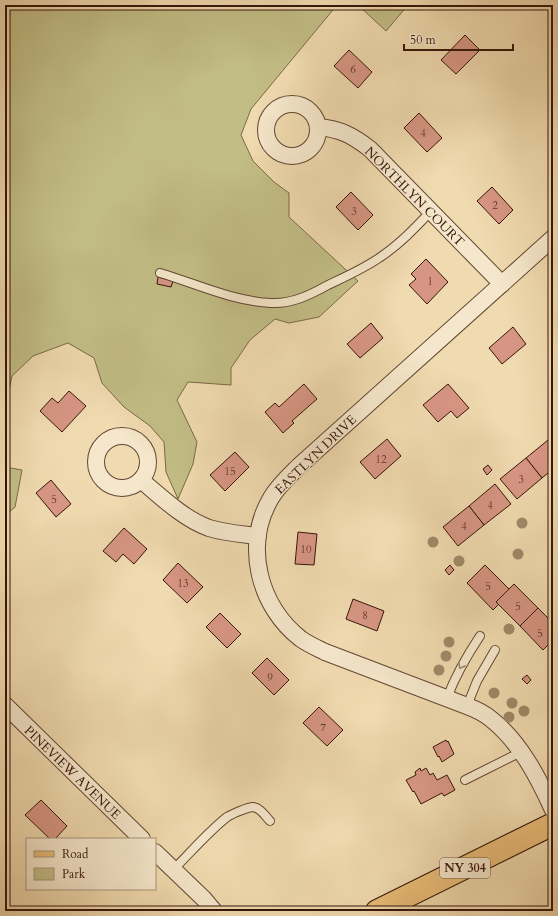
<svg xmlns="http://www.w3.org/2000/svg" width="558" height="916" font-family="Cardo,serif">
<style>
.green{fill:#c2bd85;stroke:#7c6947}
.building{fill:#d79684;stroke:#361509}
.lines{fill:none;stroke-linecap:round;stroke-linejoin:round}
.service-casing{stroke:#644632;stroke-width:10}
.minor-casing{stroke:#644632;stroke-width:18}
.primary-casing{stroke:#361509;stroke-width:24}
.service{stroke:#f5e7cb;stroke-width:8}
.minor{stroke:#f5e7cb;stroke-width:16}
.primary{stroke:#e8bd78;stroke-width:22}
.tree{fill:#a18968}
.oneway{stroke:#9f8874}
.labels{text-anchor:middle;stroke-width:3;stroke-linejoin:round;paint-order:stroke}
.number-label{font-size:11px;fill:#5e3528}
.shield{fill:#f5e7cb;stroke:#6f5443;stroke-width:1}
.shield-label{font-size:12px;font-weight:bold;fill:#361509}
.street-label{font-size:13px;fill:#361509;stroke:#f5e7cb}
</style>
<rect width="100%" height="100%" fill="#f0daaf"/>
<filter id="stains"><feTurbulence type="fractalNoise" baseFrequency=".005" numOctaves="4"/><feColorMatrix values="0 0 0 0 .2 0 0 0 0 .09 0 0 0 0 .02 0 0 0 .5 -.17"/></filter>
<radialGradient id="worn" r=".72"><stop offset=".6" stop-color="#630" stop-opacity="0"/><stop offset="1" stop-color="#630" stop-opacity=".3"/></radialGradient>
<g class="green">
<path d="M5,5H337L251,109L241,135L253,161L274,182L289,193V217L358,281L319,317L289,323L275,319L250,340L231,368V385L188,382L177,400L197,442L193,464L178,499L166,472L164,442L150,426L124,407L102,383L94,358L68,343L33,356L12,376L6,405L5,427Z"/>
<path d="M358,5H408L386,31Z"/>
<path d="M5,467L22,470L15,507L6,515L5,514Z"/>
</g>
<g class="building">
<path d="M465,35L480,50L456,74L441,60Z"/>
<path d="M349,50L372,72L358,88L334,66Z"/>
<path d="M419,113L442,138L427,152L404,128Z"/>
<path d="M492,187L513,210L499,224L477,201Z"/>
<path d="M351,192L373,215L358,230L336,207Z"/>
<path d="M426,259L448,282L427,304L409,285L416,279L411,274Z"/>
<path d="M158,277L173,281L171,287L157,284Z"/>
<path d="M371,323L383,338L360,358L347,344Z"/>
<path d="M513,327L526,344L502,364L489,348Z"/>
<path d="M304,384L317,399L292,421L294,423L283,433L265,412L275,403L279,407Z"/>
<path d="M448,384L469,408L457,418L451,411L438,422L423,405Z"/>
<path d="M69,391L86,406L62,432L40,411L52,398L58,403Z"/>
<path d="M553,436V469L542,478L526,458Z"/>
<path d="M387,439L401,456L375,479L360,462Z"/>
<path d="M235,452L249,467L225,491L210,475Z"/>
<path d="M526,458L542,478L517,499L500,479Z"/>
<path d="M488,465L492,470L487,475L483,469Z"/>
<path d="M51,480L71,504L56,517L36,493Z"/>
<path d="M495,484L511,504L484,525L469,506Z"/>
<path d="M469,506L484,525L458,546L443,527Z"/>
<path d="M124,528L147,549L134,564L123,554L116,562L103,551Z"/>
<path d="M298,532L317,534L314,565L295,564Z"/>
<path d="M178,563L203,587L187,603L163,580Z"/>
<path d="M450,565L454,570L449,575L445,570Z"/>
<path d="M485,565L509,589L496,602L499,604L493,610L467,583Z"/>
<path d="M514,584L538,608L520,626L496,602Z"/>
<path d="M353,599L384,611L377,631L346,619Z"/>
<path d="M538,608L553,623V640L543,650L520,626Z"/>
<path d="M220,613L241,634L227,648L206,627Z"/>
<path d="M267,658L289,680L274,695L252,673Z"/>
<path d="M527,675L531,680L527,684L522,679Z"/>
<path d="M319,707L343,730L327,746L303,723Z"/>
<path d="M446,740L447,742L448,741L454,754L442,762L439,756L438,757L433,747Z"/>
<path d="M420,768L421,771L426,768L430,775L433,773L437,780L447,775L455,790L444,796L442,793L421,804L414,791L413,792L406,780L416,775L415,772Z"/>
<path d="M41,800L67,826L55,839H50L25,815Z"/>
</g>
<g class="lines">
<g class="service-casing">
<g id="service">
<path d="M160,273C197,284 232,301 271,303C292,304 310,295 328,285C345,277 363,269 379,258C399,245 415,228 431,211"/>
<path d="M447,698C456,674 466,657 480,636"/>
<path d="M467,706L477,681L495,650"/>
<path d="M465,780L521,752"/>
<path d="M173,870C190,853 208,832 227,817C232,814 248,807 253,807C261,808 265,816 270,821"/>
</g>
</g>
<g class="minor-casing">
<g id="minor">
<circle cx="292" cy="130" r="26"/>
<path d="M318,127C340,129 352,135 370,149L502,284"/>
<path d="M553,238L299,466C289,476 278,486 271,498C243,545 259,607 301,639C308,644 317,648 325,652L467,706C475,709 484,713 491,719C520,742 538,777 553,810"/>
<circle cx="122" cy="462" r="26"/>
<path d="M141,480C161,497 184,519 209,528C225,533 241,534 258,536"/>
<path d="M5,705L142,839"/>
<path d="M155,852L204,899L214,911"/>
</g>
</g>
<g class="primary-casing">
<path id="primary" d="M377,911L553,824"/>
</g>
<use href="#service" class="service"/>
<use href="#minor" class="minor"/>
<use href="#primary" class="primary"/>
</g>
<g class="tree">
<circle cx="522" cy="523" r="5.5"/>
<circle cx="433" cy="542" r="5.5"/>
<circle cx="518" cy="554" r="5.5"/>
<circle cx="459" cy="561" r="5.5"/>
<circle cx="509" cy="629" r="5.5"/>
<circle cx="449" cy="642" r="5.5"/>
<circle cx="446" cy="656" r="5.5"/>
<circle cx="439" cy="670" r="5.5"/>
<circle cx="494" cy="693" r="5.5"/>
<circle cx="512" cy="703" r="5.5"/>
<circle cx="524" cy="711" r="5.5"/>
<circle cx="509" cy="717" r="5.5"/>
</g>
<defs><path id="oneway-chevron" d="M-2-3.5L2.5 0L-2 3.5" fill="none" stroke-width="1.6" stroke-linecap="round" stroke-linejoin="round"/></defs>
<use class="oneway" href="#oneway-chevron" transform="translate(461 666) rotate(119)"/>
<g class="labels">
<g class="number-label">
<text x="353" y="73">6</text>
<text x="423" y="137">4</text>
<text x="495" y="209">2</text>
<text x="354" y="215">3</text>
<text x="430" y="285">1</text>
<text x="381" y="463">12</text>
<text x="230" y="475">15</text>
<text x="521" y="483">3</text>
<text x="54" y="503">5</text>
<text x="490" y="509">4</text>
<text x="464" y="530">4</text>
<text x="306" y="553">10</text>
<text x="183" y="587">13</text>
<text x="488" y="590">5</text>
<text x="518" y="610">5</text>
<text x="365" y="619">8</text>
<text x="540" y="637">5</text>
<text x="270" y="681">9</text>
<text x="323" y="731">7</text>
</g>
<rect class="shield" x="440" y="858" width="50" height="20" rx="3"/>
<g class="shield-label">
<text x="465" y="872">NY 304</text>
</g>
<g class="street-label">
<text transform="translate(415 196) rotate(45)" y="5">NORTHLYN COURT</text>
<text transform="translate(315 454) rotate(-44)" y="5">EASTLYN DRIVE</text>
<text transform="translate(73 772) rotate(44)" y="5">PINEVIEW AVENUE</text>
</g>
</g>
<rect width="558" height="916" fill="none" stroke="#f0daaf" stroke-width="20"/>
<rect x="6" y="6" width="546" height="904" fill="none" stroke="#361509" stroke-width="2"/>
<rect x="10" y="10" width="538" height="896" fill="none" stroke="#361509"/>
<rect x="26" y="838" width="130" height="52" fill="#f5e7cb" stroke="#a9937d"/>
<rect x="34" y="851" width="20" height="6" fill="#e8bd78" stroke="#a9937d"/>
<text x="62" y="858" font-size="12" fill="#361509">Road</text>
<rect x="34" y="868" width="20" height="12" fill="#c2bd85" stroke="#a9937d"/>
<text x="62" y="878" font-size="12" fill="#361509">Park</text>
<path d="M404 44v6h109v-6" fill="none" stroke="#361509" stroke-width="2"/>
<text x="410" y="44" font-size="12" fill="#361509" stroke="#f5e7cb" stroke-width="3" paint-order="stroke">50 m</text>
<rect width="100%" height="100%" filter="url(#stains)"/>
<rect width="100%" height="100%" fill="url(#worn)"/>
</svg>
